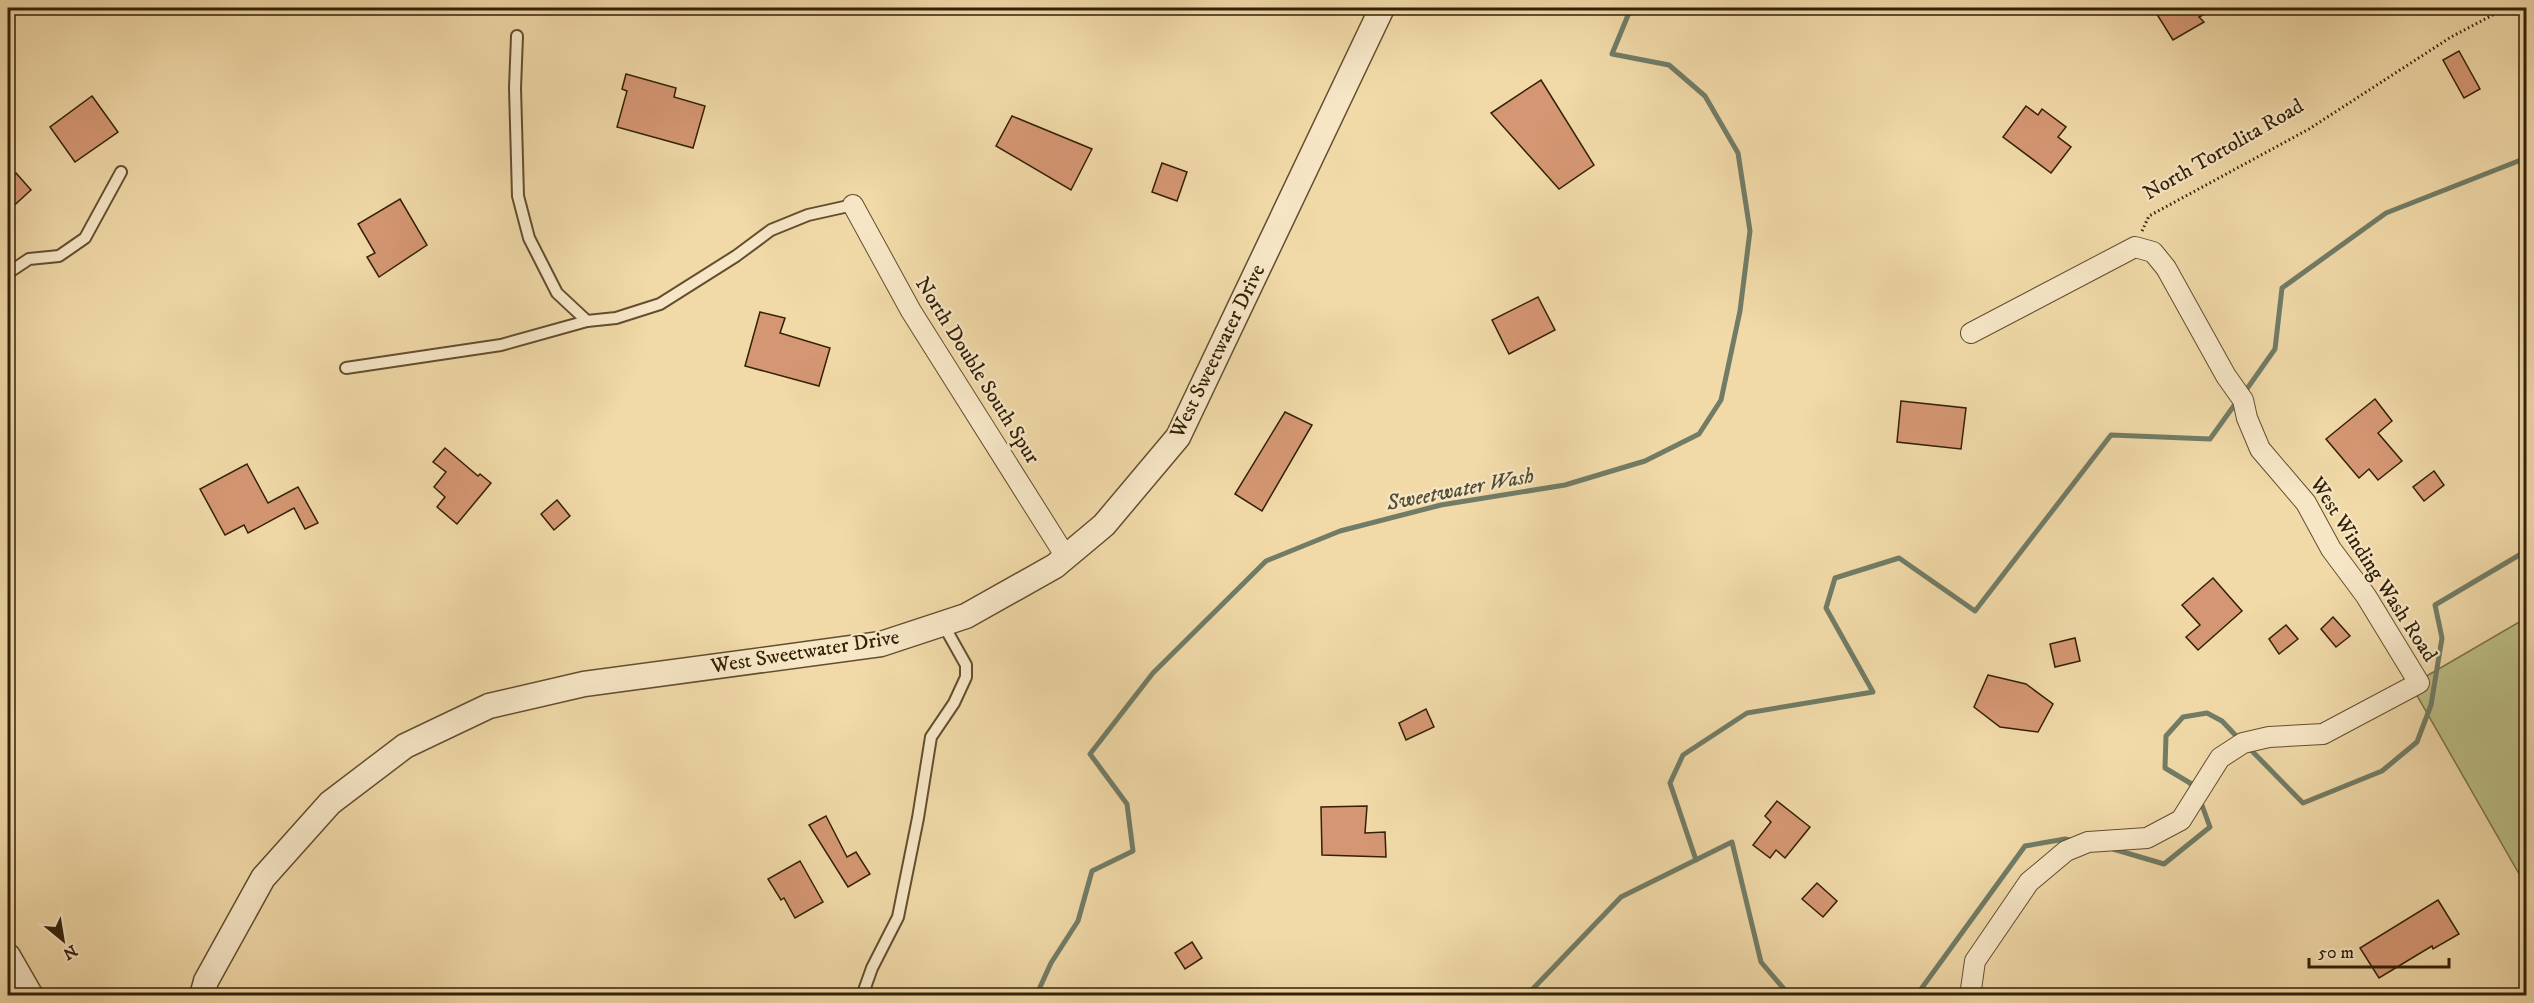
<svg xmlns="http://www.w3.org/2000/svg" width="2534" height="1003" font-family="'IM FELL DW Pica',serif">
<style>
.green{fill:#bcbf86;stroke:#787046;stroke-width:1.5}
.lines{fill:none;stroke-linecap:round;stroke-linejoin:round}
.stream{stroke:#717c66;stroke-width:5}
.building{fill:#d59773;stroke:#332007;stroke-width:1.5}
.service-casing{stroke:#624e2f;stroke-width:14}
.minor-casing{stroke:#624e2f;stroke-width:22}
.tertiary-casing{stroke:#624e2f;stroke-width:27}
.path{stroke:#332007;stroke-width:3;stroke-dasharray:1.5 3;stroke-linecap:butt}
.service{stroke:#f6e6c6;stroke-width:10}
.minor{stroke:#f6e6c6;stroke-width:20}
.tertiary{stroke:#f6e6c6;stroke-width:24}
.labels{text-anchor:middle;stroke-width:4.5;stroke-linejoin:round;paint-order:stroke}
.street-label{font-size:21px;fill:#332007;stroke:#f6e6c6}
.water-label{font-size:22px;font-style:italic;fill:#524e37;stroke:#f6e6c6}
</style>
<rect width="100%" height="100%" fill="#f1d9a8"/>
<filter id="stains"><feTurbulence type="fractalNoise" baseFrequency=".00333" numOctaves="4"/><feColorMatrix values="0 0 0 0 .2 0 0 0 0 .09 0 0 0 0 .02 0 0 0 .5 -.17"/></filter>
<radialGradient id="worn" r=".72"><stop offset=".6" stop-color="#630" stop-opacity="0"/><stop offset="1" stop-color="#630" stop-opacity=".3"/></radialGradient>
<path class="green" d="M2526,618V886L2411,685Z"/>
<g class="lines">
<g class="stream">
<path d="M2244,393L2275,349L2282,288L2386,213L2526,158"/>
<path d="M2247,746L2303,803L2382,771L2417,742L2431,705L2442,638L2435,605L2526,551"/>
<path d="M2194,789L2190,783L2165,768L2166,736L2183,717L2207,713L2222,721L2240,740"/>
<path d="M2113,849L2164,864L2210,827L2200,800"/>
<path d="M1696,860L1670,783L1683,755L1747,713L1873,692L1826,608L1835,578L1899,558L1975,611L2111,435L2210,439L2238,400"/>
<path d="M1036,996L1051,963L1078,921L1092,871L1133,851L1127,804L1090,754L1153,673L1266,561L1340,531L1441,505L1565,485L1645,461L1699,434L1721,400L1740,311L1750,231L1738,153L1705,96L1669,65L1612,54L1631,8"/>
<path d="M1526,996L1621,897L1732,842L1761,962L1790,996"/>
<path d="M1916,996L2025,846L2065,839L2075,841"/>
</g>
</g>
<g class="building">
<path d="M2153,8H2216L2199,17L2204,22L2173,40Z"/>
<path d="M2459,51L2480,89L2464,98L2443,60Z"/>
<path d="M626,74L676,88L674,97L705,106L693,148L617,127L627,91L622,89Z"/>
<path d="M1541,80L1594,165L1559,189L1491,113Z"/>
<path d="M92,96L118,132L75,162L50,127Z"/>
<path d="M2026,106L2038,115L2042,109L2066,127L2058,137L2071,147L2051,173L2003,137Z"/>
<path d="M1012,116L1092,149L1071,190L996,146Z"/>
<path d="M1162,163L1187,172L1177,201L1152,192Z"/>
<path d="M16,173L31,190L8,211V181Z"/>
<path d="M400,199L427,245L379,277L367,257L375,253L358,224Z"/>
<path d="M1538,297L1555,330L1509,354L1492,320Z"/>
<path d="M760,312L785,318L780,333L830,348L819,386L745,366Z"/>
<path d="M2375,399L2392,421L2378,433L2402,461L2378,480L2369,469L2359,478L2326,439Z"/>
<path d="M1901,401L1966,408L1961,449L1897,442Z"/>
<path d="M1285,412L1312,425L1262,511L1235,494Z"/>
<path d="M445,448L478,476L480,474L491,483L457,524L437,507L445,497L434,487L446,472L433,462Z"/>
<path d="M247,464L268,503L298,487L318,523L305,529L294,508L248,533L244,525L225,535L200,489Z"/>
<path d="M2434,471L2444,485L2424,501L2413,487Z"/>
<path d="M557,500L570,516L554,530L541,514Z"/>
<path d="M2213,578L2242,611L2198,650L2186,637L2200,625L2182,605Z"/>
<path d="M2333,617L2350,636L2336,647L2321,629Z"/>
<path d="M2286,625L2298,639L2279,654L2269,639Z"/>
<path d="M2075,638L2080,661L2055,667L2050,644Z"/>
<path d="M1988,675L2026,684L2053,704L2038,732L2000,727L1974,707Z"/>
<path d="M1426,709L1434,727L1406,740L1399,723Z"/>
<path d="M1777,801L1810,827L1785,858L1776,850L1770,858L1753,845L1771,822L1765,816Z"/>
<path d="M1367,806L1365,833L1385,832L1386,857L1322,855L1321,807Z"/>
<path d="M826,816L847,857L856,852L870,874L848,887L809,825Z"/>
<path d="M800,861L823,902L795,918L784,898L781,900L768,879Z"/>
<path d="M1817,883L1837,901L1823,917L1802,899Z"/>
<path d="M2438,900L2459,934L2433,949L2432,946L2379,978L2360,948Z"/>
<path d="M1192,942L1202,958L1185,969L1175,953Z"/>
</g>
<g class="lines">
<g class="service-casing">
<g id="service">
<path d="M517,36L515,88L518,196L529,238L557,293L587,321"/>
<path d="M8,273L29,259L59,256L85,238L121,172"/>
<path d="M346,368L501,345L587,321L616,318L660,304L736,256L771,230L808,215L853,205"/>
<path d="M862,996L872,968L898,917L918,818L931,737L954,703L966,677V665L943,624"/>
</g>
</g>
<g class="minor-casing">
<g id="minor">
<path d="M853,205L911,311L1066,557"/>
<path d="M1970,996L1975,961L2029,882L2066,851L2088,842L2147,838L2181,820L2220,758L2243,743L2269,737L2323,734L2419,683L2366,596L2331,549L2306,503L2260,449L2247,418L2243,400L2226,376L2166,268L2153,252L2135,247L1971,333"/>
</g>
</g>
<g class="tertiary-casing">
<g id="tertiary">
<path d="M8,956L31,996"/>
<path d="M202,996L206,981L263,878L330,803L405,746L489,706L584,684L881,644L966,616L1055,566L1104,525L1178,437L1382,8"/>
</g>
</g>
<path class="path" d="M2142,231L2149,216L2309,129L2451,37L2506,8"/>
<use href="#service" class="service"/>
<use href="#minor" class="minor"/>
<use href="#tertiary" class="tertiary"/>
</g>
<g class="labels">
<g class="street-label">
<text transform="translate(2223 149) rotate(-30)" y="7">North Tortolita Road</text>
<text transform="translate(1217 351) rotate(-64)" y="7">West Sweetwater Drive</text>
<text transform="translate(978 370) rotate(58)" y="7">North Double South Spur</text>
<text transform="translate(2374 569) rotate(57)" y="7">West Winding Wash Road</text>
<text transform="translate(805 651) rotate(-9)" y="7">West Sweetwater Drive</text>
</g>
<g class="water-label">
<text transform="translate(1460 488) rotate(-11)" y="8">Sweetwater Wash</text>
</g>
</g>
<rect width="2534" height="1003" fill="none" stroke="#f1d9a8" stroke-width="30"/>
<rect x="9" y="9" width="2516" height="985" fill="none" stroke="#332007" stroke-width="3"/>
<rect x="15" y="15" width="2504" height="973" fill="none" stroke="#332007" stroke-width="1.5"/>
<g transform="translate(63 940) rotate(150)" stroke="#f6e6c6" stroke-width="4.5" paint-order="stroke">
<path d="M0-4.5L10 22L0 15L-10 22Z" fill="#332007"/>
<text y="-9" font-size="16" font-weight="bold" text-anchor="middle" fill="#332007">N</text>
</g>
<path d="M2309 958v9h140v-9" fill="none" stroke="#332007" stroke-width="3"/>
<text x="2318" y="958" font-size="18" fill="#332007" stroke="#f6e6c6" stroke-width="4.5" paint-order="stroke">50 m</text>
<rect width="100%" height="100%" filter="url(#stains)"/>
<rect width="100%" height="100%" fill="url(#worn)"/>
</svg>
